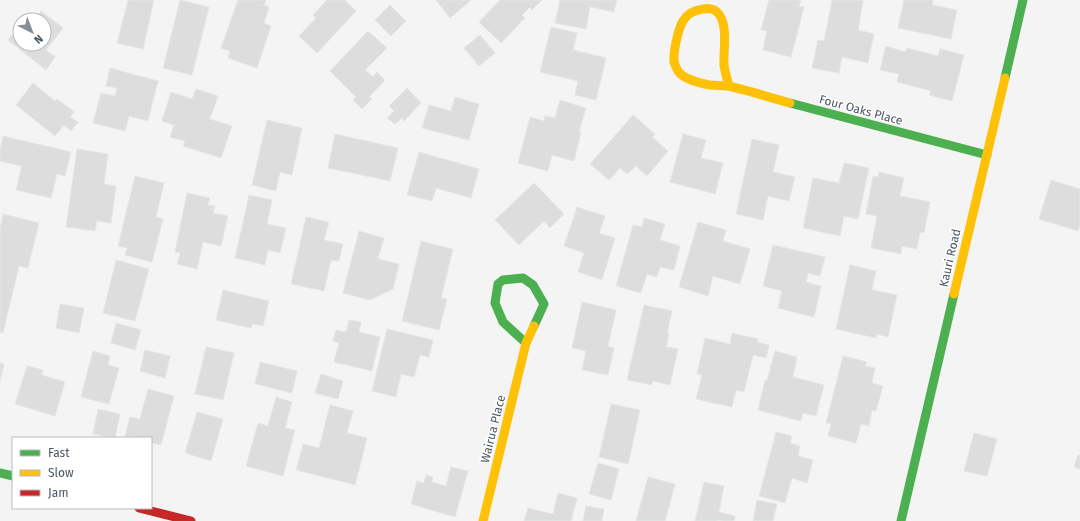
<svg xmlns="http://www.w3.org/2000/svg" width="1080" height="521" font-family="'Fira Sans',sans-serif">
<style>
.building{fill:#ddddde;stroke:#e5e6e7}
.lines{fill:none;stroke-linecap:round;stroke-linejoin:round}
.fast{stroke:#4caf50;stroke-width:9}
.slow{stroke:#ffc107;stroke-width:9}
.jam{stroke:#c62828;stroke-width:9}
.labels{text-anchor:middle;stroke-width:3;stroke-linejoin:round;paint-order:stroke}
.street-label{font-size:12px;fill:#4a5661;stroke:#fff}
</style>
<rect width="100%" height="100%" fill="#f4f4f4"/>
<g class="building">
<path d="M128,0H154L143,49L117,43Z"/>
<path d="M180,0L209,7L192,75L163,68Z"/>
<path d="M237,0H266L264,5L269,7L264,23L271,26L257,68L228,58L230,51L221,48L238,0Z"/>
<path d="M327,0H345L356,11L317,53L299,36L316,18L313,15Z"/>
<path d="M436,0H470V1L450,18Z"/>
<path d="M500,0H542L532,10L530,7L522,15L525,18L501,43L479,22Z"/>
<path d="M560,0H617L614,12L590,7L586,29L555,23Z"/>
<path d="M769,0H801L799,6L804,7L791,57L763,50L767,31L761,30Z"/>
<path d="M832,0H857L863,1L858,30L874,34L868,63L842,57L839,73L812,68L818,40L824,41Z"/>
<path d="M904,0H933L932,5L957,10L951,39L898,28Z"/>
<path d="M390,5L406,21L391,36L375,20Z"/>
<path d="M41,11L63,28L46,50L55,57L46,70L8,40L20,25V44H44V20H35Z"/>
<path d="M551,27L577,33L573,50L606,58L596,100L575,95L578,81L540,72Z"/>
<path d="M368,31L387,48L365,70L373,77L377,72L385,80L369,97L372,99L362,109L353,100L356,97L330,71Z"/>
<path d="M480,35L495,53L479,66L464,48Z"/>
<path d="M886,46L905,52L907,48L938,56L940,49L964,55L952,101L929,95L931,91L897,82L899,74L880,70Z"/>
<path d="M110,68L158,81L148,121L129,116L125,131L93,123L101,93L115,96L117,88L106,86Z"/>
<path d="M33,83L55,101L57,99L74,112L70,117L78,122L71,131L64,125L55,136L16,105Z"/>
<path d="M407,88L421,103L404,121L402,118L395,124L387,118L394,111L389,106Z"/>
<path d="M196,89L218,96L210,119L232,126L221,158L183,146L185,141L170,137L174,125L162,121L171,92L192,99Z"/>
<path d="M455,97L479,104L469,140L422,128L429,105L451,111Z"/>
<path d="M560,100L586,108L579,132L581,133L574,161L552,155L548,171L518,163L530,117L544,121L545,116L555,118Z"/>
<path d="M633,115L655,134L652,137L668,151L647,176L636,166L627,174L620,168L609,180L590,164Z"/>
<path d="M267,120L302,128L292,175L280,172L276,191L252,185Z"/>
<path d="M335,134L398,148L390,181L328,168Z"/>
<path d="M683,134L706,140L701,158L723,163L715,194L670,182Z"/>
<path d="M3,136L71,152L65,176L57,174L51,198L16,190L22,166L0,161V150Z"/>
<path d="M752,139L779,145L773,172L795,177L789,201L768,196L763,220L736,214Z"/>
<path d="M77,149L108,154L104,184L116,186L111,223L97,221L95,231L66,227Z"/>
<path d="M419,152L479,169L471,198L436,188L432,201L407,195Z"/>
<path d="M844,163L869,168L858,219L844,216L840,236L803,228L813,178L839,183Z"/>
<path d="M879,172L904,178L900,196L930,202L924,233L920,232L917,249L902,246L901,254L871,248L877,216L866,214L873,176L878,177Z"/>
<path d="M135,176L164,183L156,217L163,219L152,262L125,255L127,248L118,246Z"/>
<path d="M1051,180L1080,189V225L1078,231L1039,219Z"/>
<path d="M534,183L564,214L550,228L544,221L519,245L495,220Z"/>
<path d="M187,193L210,198L208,205L215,206L213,213L228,216L221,246L203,242L197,269L177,264L180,253L175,252Z"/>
<path d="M249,195L272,200L267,224L286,228L280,253L268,250L265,265L235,258Z"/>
<path d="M577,207L605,216L599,233L615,238L602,280L578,272L584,253L564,246Z"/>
<path d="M3,214L39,223L28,268L19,266L3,333L0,332V228Z"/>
<path d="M306,217L329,222L324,240L343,244L339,261L331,260L324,291L291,284Z"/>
<path d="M644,218L665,224L660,240L680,246L674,270L660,267L657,277L647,274L641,293L616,286L633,225L642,227Z"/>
<path d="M698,222L726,230L723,241L750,249L740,284L713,276L708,296L679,287Z"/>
<path d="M359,231L384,238L378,259L399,264L393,289L370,300L343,293Z"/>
<path d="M421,241L453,249L441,298L447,299L439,330L402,321Z"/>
<path d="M773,245L825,257L820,276L808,273L806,282L821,286L814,317L778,308L782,291L763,286Z"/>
<path d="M116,260L149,269L135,321L103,313Z"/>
<path d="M850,265L876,271L872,290L897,295L888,337L877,334L876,338L836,329Z"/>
<path d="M223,290L269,301L263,326L252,324L251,328L216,320Z"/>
<path d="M582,302L616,310L608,346L614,348L608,375L582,370L586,351L572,348Z"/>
<path d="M60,304L84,308L79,333L56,328Z"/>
<path d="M644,305L672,311L667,333H669L666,347L678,349L670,385L653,381L652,385L627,380Z"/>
<path d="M349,320L361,322L359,332L380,337L372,371L334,362L339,343L333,341L336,330L346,332Z"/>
<path d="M116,323L141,330L135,350L111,343Z"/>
<path d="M387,329L433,340L429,357L420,355L414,377L401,374L396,397L372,391Z"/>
<path d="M732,333L758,339L757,342L769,345L766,358L753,355L744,392L736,390L732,407L696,399L702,375L697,374L705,338L730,344Z"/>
<path d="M206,347L234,353L223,400L195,394Z"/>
<path d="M145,350L170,356L165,378L140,371Z"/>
<path d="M93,351L110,356L108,365L119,368L109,404L81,397Z"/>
<path d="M775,351L797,357L793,377L824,385L816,416L803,413L801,421L758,410L765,380L767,381Z"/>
<path d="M843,356L867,362L865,366L875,368L872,383L883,386L876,411L872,410L869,426L861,424L856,443L828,436L831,424L826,423Z"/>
<path d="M260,362L297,371L292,393L255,384Z"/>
<path d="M0,363L4,364L0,382Z"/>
<path d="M27,366L43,370L42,375L65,382L55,416L15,404Z"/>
<path d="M321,374L343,381L338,399L315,393Z"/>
<path d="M148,389L174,396L161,445L151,443V438H133L125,436L130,417L140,419Z"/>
<path d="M276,397L292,402L285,428L295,430L283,476L246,466L258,423L268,426Z"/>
<path d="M611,404L640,410L628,464L599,457Z"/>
<path d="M330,405L353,411L347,433L367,438L355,485L296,470L303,444L319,448Z"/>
<path d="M98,409L120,414L115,438L93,434Z"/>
<path d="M197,412L223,419L211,461L185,453Z"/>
<path d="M776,432L792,436L790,443L800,446L798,456L813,460L807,483L792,478L785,503L759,496Z"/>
<path d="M974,433L997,439L987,476L964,471Z"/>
<path d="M1078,455H1080V469L1074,467Z"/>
<path d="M598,463L619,469L611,500L589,494Z"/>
<path d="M451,467L468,471L455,517L411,504L417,481L424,483L426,475L433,477L432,482L446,486Z"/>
<path d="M648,477L675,484L665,521H636Z"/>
<path d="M704,482L724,486L719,512L735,516L734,521H724L717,520V521H695Z"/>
<path d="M558,493L577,498L571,521H524L528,508L553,514Z"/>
<path d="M757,500L777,504L773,521H753Z"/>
<path d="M586,506L604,509L602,521H583Z"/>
</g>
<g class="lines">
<g class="fast">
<path d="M1005,78L1023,0"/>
<path d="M790,103L987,155"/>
<path d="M526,343L503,322L495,303L498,284L503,280L523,278L533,285L544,304L534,326"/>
<path d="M0,473L13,476"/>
<path d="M901,521L954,294"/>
</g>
<g class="slow">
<path d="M729,86C727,79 725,72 724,65C723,51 729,23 717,12C714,9 708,8 703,9C695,10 687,14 683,21C678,29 673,53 674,62C675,65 676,68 678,71C684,80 700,83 710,85C718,86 725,85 732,87C751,91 771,98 790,103"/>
<path d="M954,294L1005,78"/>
<path d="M483,521L526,343L534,326"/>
</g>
<path class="jam" d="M139,508L191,521"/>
</g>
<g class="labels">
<g class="street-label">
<text transform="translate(861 110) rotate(15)" y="4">Four Oaks Place</text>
<text transform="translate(950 258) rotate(-77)" y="4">Kauri Road</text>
<text transform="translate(493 429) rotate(-76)" y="4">Wairua Place</text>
</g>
</g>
<rect x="12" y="437" width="140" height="72" fill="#ffffff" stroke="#b7bbc0"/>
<rect x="20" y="450" width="20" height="6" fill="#4caf50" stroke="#b7bbc0"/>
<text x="48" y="457" font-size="12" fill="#4a5661">Fast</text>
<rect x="20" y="470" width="20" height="6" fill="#ffc107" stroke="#b7bbc0"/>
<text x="48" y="477" font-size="12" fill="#4a5661">Slow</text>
<rect x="20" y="490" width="20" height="6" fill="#c62828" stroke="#b7bbc0"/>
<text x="48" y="497" font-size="12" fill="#4a5661">Jam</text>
<g transform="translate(32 32) rotate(138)"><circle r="19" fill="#ffffff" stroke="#b7bbc0"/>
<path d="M0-3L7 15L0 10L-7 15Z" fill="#868d94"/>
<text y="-6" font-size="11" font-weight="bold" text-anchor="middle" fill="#4a5661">N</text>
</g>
</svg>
